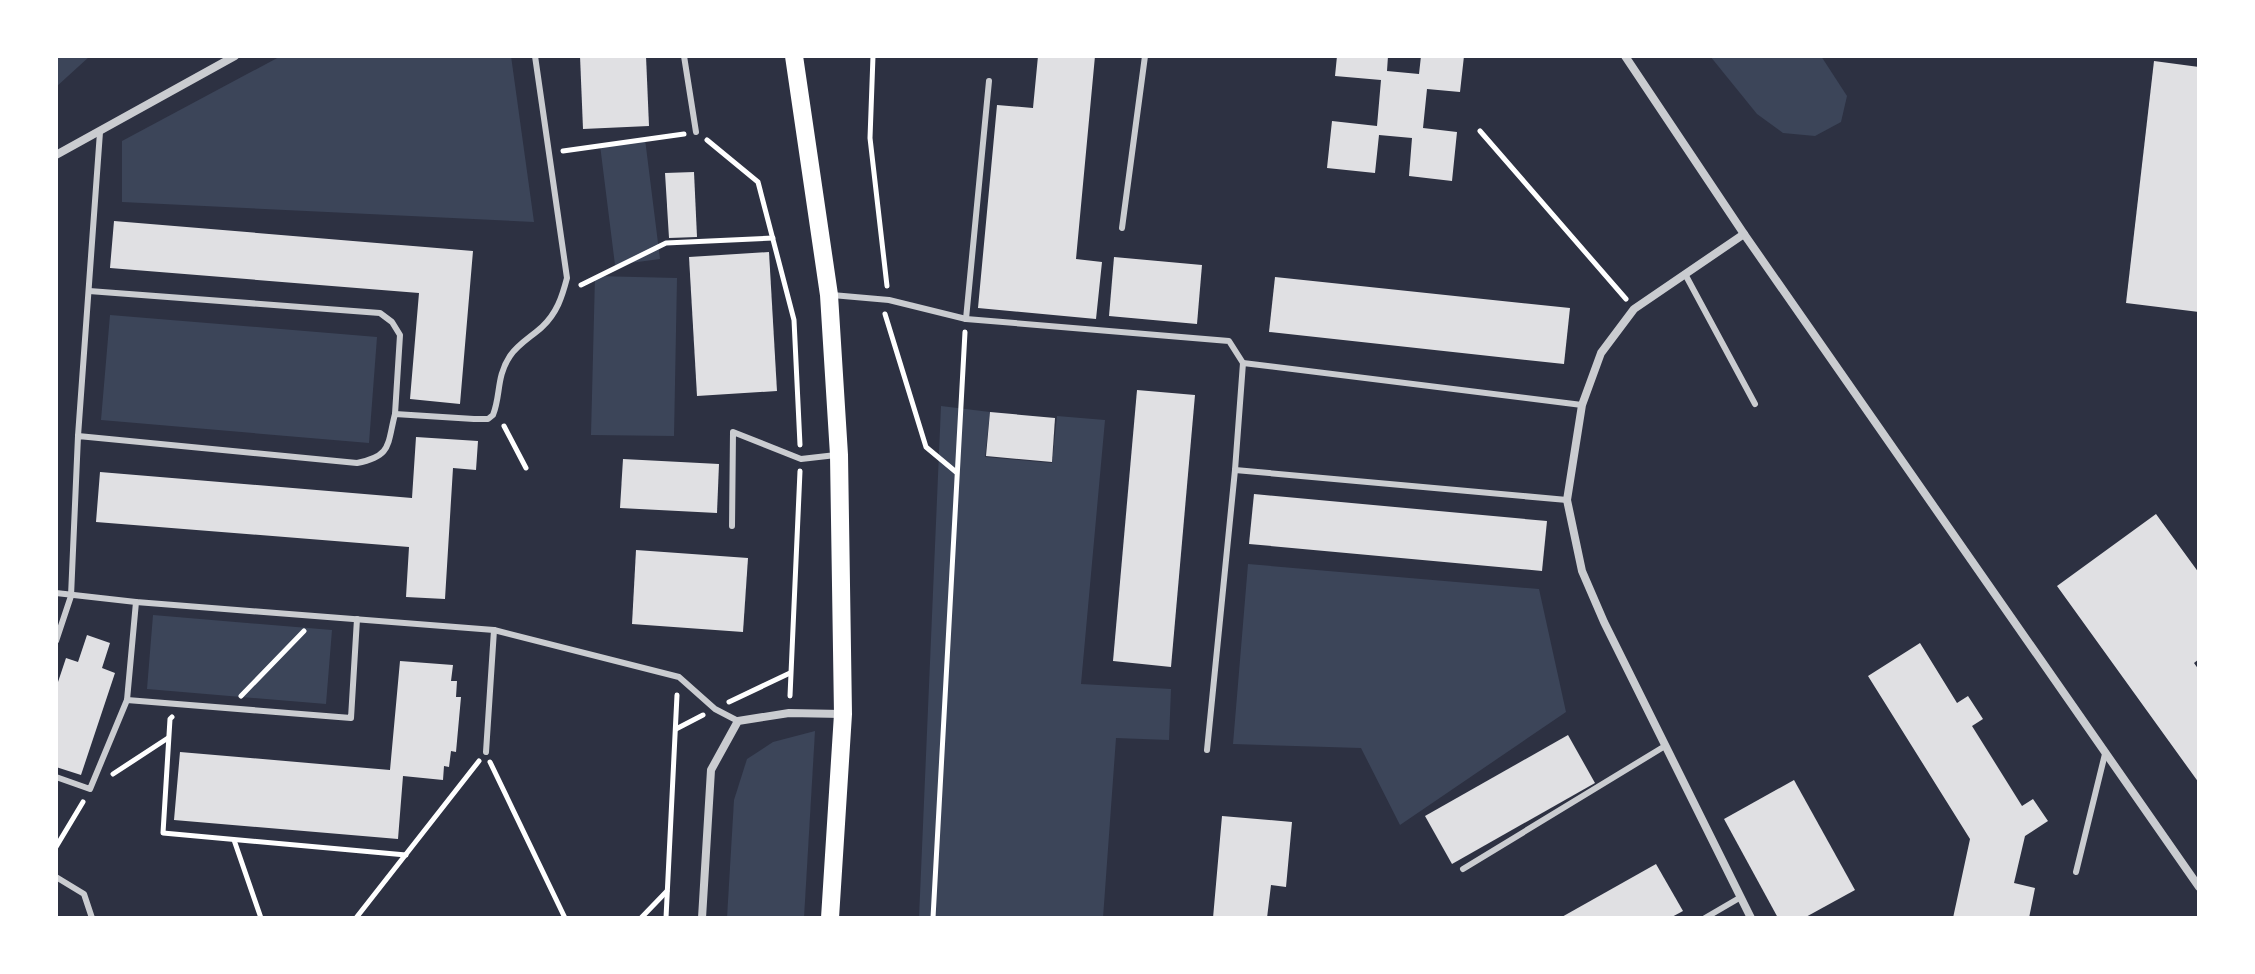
<svg xmlns="http://www.w3.org/2000/svg" width="2255" height="974" font-family="'DejaVu Sans',sans-serif">
<style>
.green{fill:#3c4559}
.building{fill:#e0e0e3}
.lines{fill:none;stroke-linecap:round;stroke-linejoin:round}
.path{stroke:#fff;stroke-width:5}
.service{stroke:#caccd0;stroke-width:6}
.minor{stroke:#caccd0;stroke-width:8}
.primary{stroke:#fff;stroke-width:18}
</style>
<rect width="100%" height="100%" fill="#2d3142"/>
<g class="green">
<path d="M56,56H90L56,87Z"/>
<path d="M281,56H511L534,222L122,202V141Z"/>
<path d="M1710,56H1821L1847,96L1841,122L1815,136L1783,133L1757,114Z"/>
<path d="M645,139L660,259L615,265L600,145Z"/>
<path d="M595,276L677,278L674,436L591,435Z"/>
<path d="M110,315L377,337L369,443L101,420Z"/>
<path d="M941,406L990,412L985,457L1052,463L1057,416L1105,420L1081,684L1171,689L1169,740L1116,738L1103,918H919Z"/>
<path d="M1248,564L1539,589L1566,712L1400,825L1361,748L1233,744Z"/>
<path d="M153,615L332,630L326,704L147,689Z"/>
<path d="M815,731L804,918H727L734,800L747,759L773,742Z"/>
</g>
<g class="building">
<path d="M580,56H646L649,126L583,129Z"/>
<path d="M1038,56H1095L1076,259L1102,262L1096,319L978,308L997,105L1033,108Z"/>
<path d="M1337,56H1388L1387,71L1419,74L1421,56H1464L1460,92L1427,89L1423,128L1457,132L1452,181L1409,176L1412,138L1379,135L1375,173L1327,168L1332,121L1377,126L1381,80L1335,76Z"/>
<path d="M2154,61L2199,67V312L2126,303Z"/>
<path d="M694,172L697,237L669,238L665,173Z"/>
<path d="M114,221L473,251L460,404L410,399L419,293L110,268Z"/>
<path d="M769,252L777,391L697,396L689,257Z"/>
<path d="M1114,257L1202,265L1197,324L1109,316Z"/>
<path d="M1275,277L1570,308L1564,364L1269,332Z"/>
<path d="M1137,390L1195,395L1171,667L1113,661Z"/>
<path d="M990,412L1055,418L1052,462L986,456Z"/>
<path d="M416,437L478,441L476,470L453,468L445,599L406,597L409,547L96,522L100,472L412,498Z"/>
<path d="M623,459L719,464L717,513L620,508Z"/>
<path d="M1254,494L1547,521L1542,571L1249,544Z"/>
<path d="M2156,514L2199,573V659L2194,663L2199,670V783L2057,586Z"/>
<path d="M636,550L748,558L743,632L632,624Z"/>
<path d="M87,635L110,643L102,668L115,673L81,775L56,767V688L66,658L78,662Z"/>
<path d="M1920,643L1957,703L1968,696L1983,719L1972,726L2022,806L2033,799L2048,821L2025,836L2014,883L2035,888L2029,918H1953L1970,839L1868,676Z"/>
<path d="M400,661L453,665L451,681H457L456,697H461L456,752L451,751L449,767L444,766L443,780L403,776L398,839L174,820L180,752L390,770Z"/>
<path d="M1568,735L1595,783L1452,864L1425,816Z"/>
<path d="M1794,780L1855,890L1804,918H1778L1724,819Z"/>
<path d="M1222,816L1292,822L1286,887L1271,885L1267,918H1213Z"/>
<path d="M1656,864L1683,911L1670,918H1560Z"/>
</g>
<g class="lines">
<g class="path">
<path d="M873,56L870,138L887,286"/>
<path d="M1480,131L1626,299"/>
<path d="M707,140L758,182L794,320L800,445"/>
<path d="M563,151L684,134"/>
<path d="M581,285L666,243L773,238"/>
<path d="M885,314L926,447L956,472"/>
<path d="M504,426L526,468"/>
<path d="M241,696L304,631"/>
<path d="M790,696L800,471"/>
<path d="M729,702L790,673"/>
<path d="M172,717L170,719L163,833L406,855"/>
<path d="M676,729L703,715"/>
<path d="M490,762L565,918"/>
<path d="M113,774L168,738"/>
<path d="M234,840L261,918"/>
<path d="M56,847L83,802"/>
<path d="M356,918L479,761"/>
<path d="M641,918L667,891"/>
<path d="M666,918L677,695"/>
<path d="M933,918L965,332"/>
</g>
<g class="service">
<path d="M684,56L696,132"/>
<path d="M1122,228L1145,56"/>
<path d="M1685,274L1755,404"/>
<path d="M89,291L380,313L392,322L400,335L395,414"/>
<path d="M832,295L889,300L966,319L1229,341L1243,363L1582,405"/>
<path d="M966,319L989,81"/>
<path d="M78,436L100,132"/>
<path d="M1235,470L1567,500"/>
<path d="M732,526L733,432L801,459L836,455"/>
<path d="M56,593L136,602L494,630L679,677L715,709L738,721"/>
<path d="M56,641L71,596L78,436L357,463C392,456 387,445 395,414L474,419H488L493,415C501,395 496,377 510,356C518,344 531,337 542,327C557,313 562,297 567,278L535,56"/>
<path d="M127,700L136,602"/>
<path d="M1207,750L1235,470L1243,363"/>
<path d="M486,752L494,630"/>
<path d="M56,777L90,789L127,700L351,718L357,619"/>
<path d="M1463,869L1665,746"/>
<path d="M2076,872L2105,754"/>
<path d="M56,877L84,894L92,918"/>
<path d="M1705,918L1741,897"/>
</g>
<g class="minor">
<path d="M1625,56L1744,234L2199,887"/>
<path d="M56,155L235,56"/>
<path d="M1744,234L1634,309L1601,353L1582,405L1567,500L1582,571L1604,622L1751,918"/>
<path d="M702,918L711,770L738,721L789,713L842,714"/>
</g>
<path class="primary" d="M794,56L829,295L839,455L843,714L830,918"/>
</g>
<rect width="2255" height="974" fill="none" stroke="#ffffff" stroke-width="116"/>
</svg>
